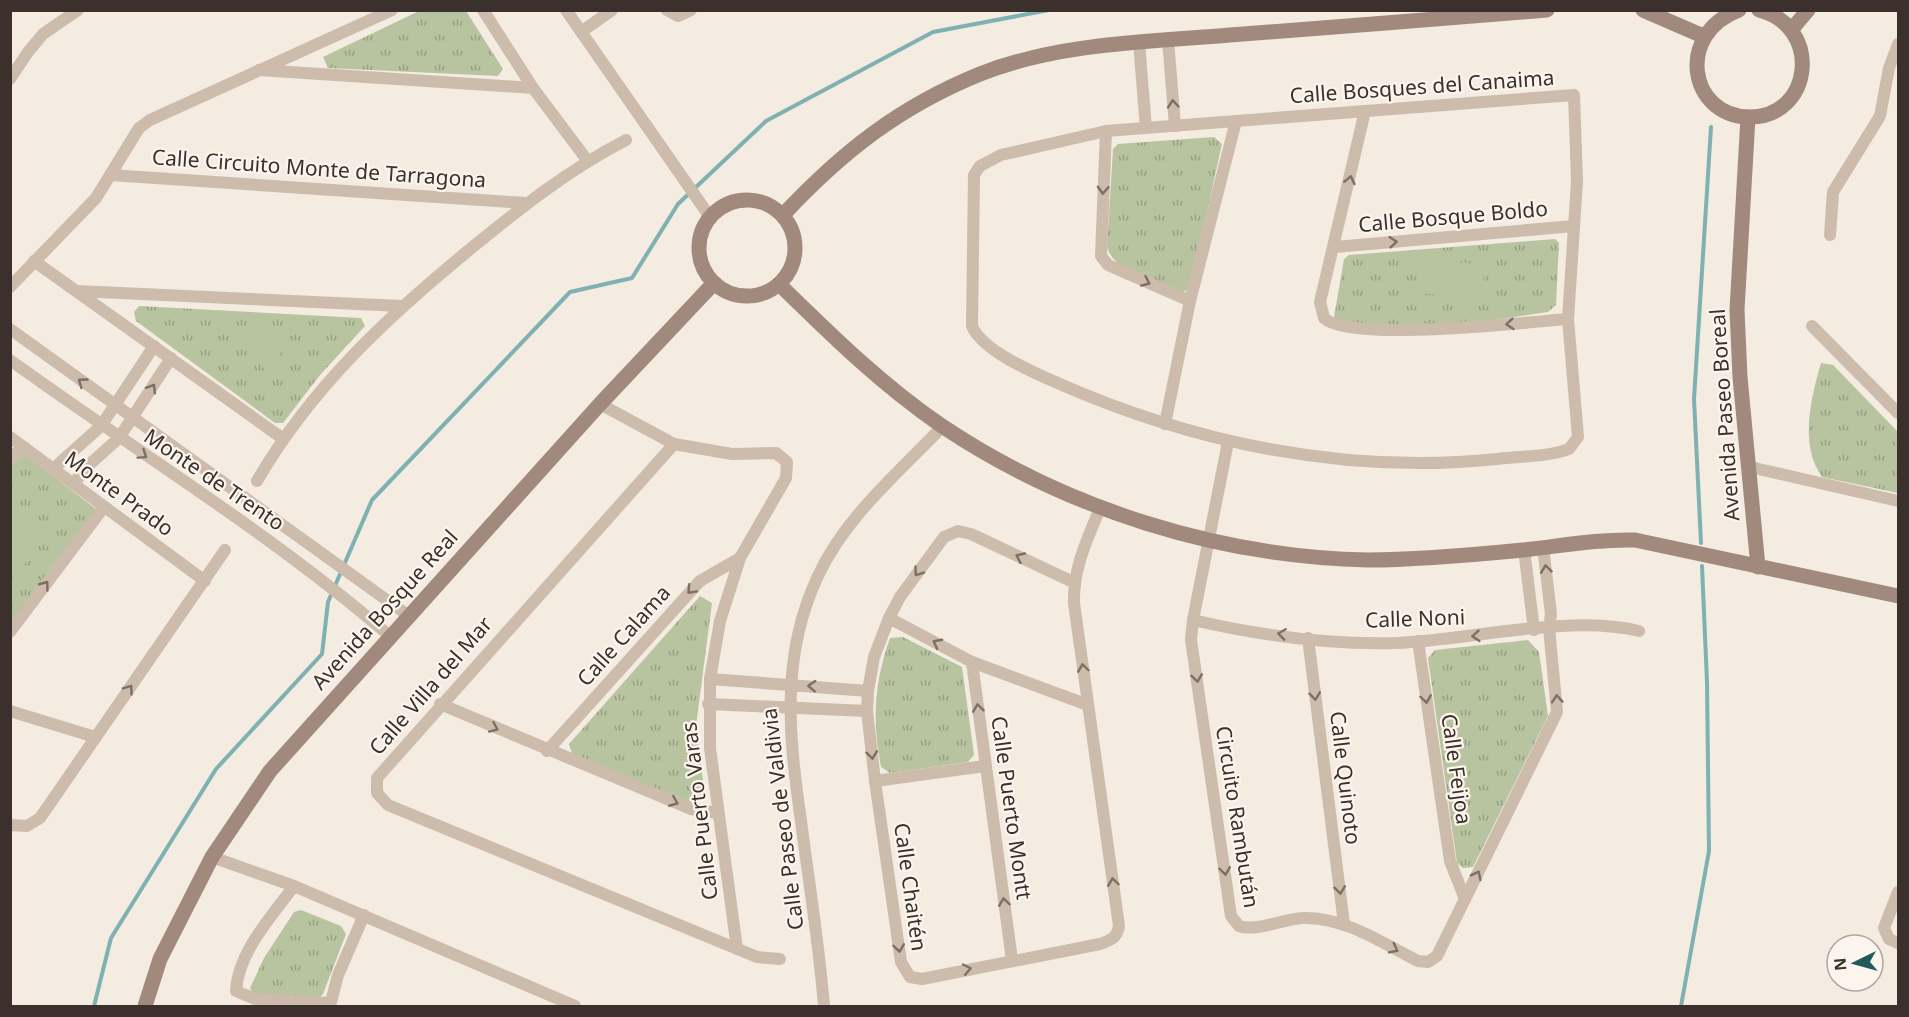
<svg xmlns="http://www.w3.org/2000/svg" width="1909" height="1017" font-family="'Noto Sans',sans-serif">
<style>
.grass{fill:url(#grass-tufts)}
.pitch{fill:#b8c4a0}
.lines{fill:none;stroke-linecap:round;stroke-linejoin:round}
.stream{stroke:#7fb0b2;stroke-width:4}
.street{stroke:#cdbbac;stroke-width:12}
.secondary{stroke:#a18a7d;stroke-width:15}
.oneway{stroke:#7d6f65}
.labels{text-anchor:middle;stroke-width:4.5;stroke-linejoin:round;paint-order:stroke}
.street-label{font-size:21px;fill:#3b302b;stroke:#fbf5ee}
</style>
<defs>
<pattern id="grass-tufts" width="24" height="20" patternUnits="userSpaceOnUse" patternTransform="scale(1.5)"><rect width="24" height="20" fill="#b8c4a0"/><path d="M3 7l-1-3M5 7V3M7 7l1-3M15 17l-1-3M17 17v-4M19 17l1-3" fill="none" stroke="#97a083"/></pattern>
</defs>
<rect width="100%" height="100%" fill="#f4ebe1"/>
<g class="grass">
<path d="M419,11H466L503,69L498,76L328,68L323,57Z"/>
<path d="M1214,137L1222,144L1190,289L1181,293C1158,283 1113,273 1107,246L1113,149L1118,144Z"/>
<path d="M1555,239L1559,243L1556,305L1548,312L1468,324L1411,328L1337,322L1334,317L1344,259L1349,255Z"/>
<path d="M139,306L361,318L365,326L320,375L283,423H275L136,321L134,312Z"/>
<path d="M1821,363L1833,365L1898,432V493L1822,477C1799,445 1811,398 1821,363Z"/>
<path d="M24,454L96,509L11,622V465Z"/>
<path d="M700,596L712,603L696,726L705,796L692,803L573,756L569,744Z"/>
<path d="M903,637L962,667L974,755L968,762L890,773L881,767C872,721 874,683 890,638Z"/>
<path d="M1528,640L1539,652L1548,716L1473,867L1463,868L1457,863L1428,658L1435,650Z"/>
<path d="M301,910L341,926L346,934L323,994L318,999L254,995L250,988L264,958L294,912Z"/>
</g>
<g class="pitch">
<path d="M1422,258L1485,265L1481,300L1419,293Z"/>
<path d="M251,320L283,351L265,369L234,338Z"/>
<path d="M14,509L47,535L22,567L11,559V514Z"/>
</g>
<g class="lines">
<g class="stream">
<path d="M1701,543L1694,399L1711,127"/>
<path d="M94,1006L111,938L216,769L322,654L328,602L372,500L570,292L632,278L678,204L766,121L933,32L1049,10"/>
<path d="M1681,1006L1709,851L1707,682L1702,566"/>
</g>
<g class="street">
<path d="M483,10L533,88L587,160"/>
<path d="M566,10L710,217"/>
<path d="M667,10L678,16L691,10"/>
<path d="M581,32L612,10"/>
<path d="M1168,40L1175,126"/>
<path d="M1139,43L1146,128"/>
<path d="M259,70L533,88"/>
<path d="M10,79L28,52L43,34L78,10"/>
<path d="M1574,95L1577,181L1568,319L1578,437L1569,449C1548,457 1520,456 1497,459C1345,475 1192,443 1053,381C1030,371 982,350 972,326L974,175L980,166L1001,155L1106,131Z"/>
<path d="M1365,111L1320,302L1324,318C1351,343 1526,322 1568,319"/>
<path d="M1106,131L1101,256L1108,265L1190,301"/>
<path d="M110,175L526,203"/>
<path d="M1830,235L1833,192L1880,116L1889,68L1898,44"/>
<path d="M1335,247L1574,226"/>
<path d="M34,261L282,438"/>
<path d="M10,287L96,198L139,128L150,120L392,10"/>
<path d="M77,291L401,306"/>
<path d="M1812,326L1898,413"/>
<path d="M10,329L409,616"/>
<path d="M10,360C137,452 272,534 391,637"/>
<path d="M600,404L674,444L732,454L776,453L787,462L786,478L740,558L720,621L710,679V748L737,949"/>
<path d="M1165,424L1190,301L1236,121"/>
<path d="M10,437L205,581"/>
<path d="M1228,442L1193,620L1191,640L1231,916L1239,926C1258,932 1282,919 1303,918C1345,917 1382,943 1418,961L1428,962L1437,956L1557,712L1549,628L1551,614L1543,547"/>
<path d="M674,444L377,778V793L388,805L757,957L780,959"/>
<path d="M10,458L24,447"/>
<path d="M1750,467L1898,501"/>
<path d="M53,469L101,426L154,346"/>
<path d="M257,481C311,388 386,318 469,250C519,209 568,170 626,140"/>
<path d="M73,484L91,463L119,438L171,358"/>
<path d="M1524,549L1534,630"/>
<path d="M1073,582L971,534L958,531L944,537L900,597L889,618L874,657L868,691L867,711L875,781L901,962L910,977L922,979L1100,944C1111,940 1117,938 1119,926L1074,603C1073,567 1088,538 1101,506"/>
<path d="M889,618L972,662L1088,705"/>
<path d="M1193,620C1258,635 1330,645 1397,643C1470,640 1569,614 1639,631"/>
<path d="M10,632L104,507"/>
<path d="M1308,638L1344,924"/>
<path d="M1418,641L1450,861L1465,899"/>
<path d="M972,662L1012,960"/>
<path d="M710,679L868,691"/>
<path d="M440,704L691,809L718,813"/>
<path d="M708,704L867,711"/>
<path d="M10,711L95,737"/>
<path d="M547,751L700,581L740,558"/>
<path d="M875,781L985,766"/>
<path d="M10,825L27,826L40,818L225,550"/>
<path d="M212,857L294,886L575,1006"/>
<path d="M294,886C272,916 238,952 236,991L255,999L330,1003"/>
<path d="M1898,892L1884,928L1889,939L1898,943"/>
<path d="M330,1006L338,975L364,915"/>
<path d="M824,1006C819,944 809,883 801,821C789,737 780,656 818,576C845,517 899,472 943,426"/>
</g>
<g class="secondary">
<path d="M1643,10L1703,36"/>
<path d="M1739,10C1675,34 1689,116 1749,117C1813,118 1823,26 1759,10"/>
<path d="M1792,29L1808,10"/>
<path d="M1748,117L1737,310L1740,377L1758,567"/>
<circle cx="747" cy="248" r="48"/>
<path d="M783,215C842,152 899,107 980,74C1058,43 1147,42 1230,35C1336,27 1441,19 1547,10"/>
<path d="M779,284C831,335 882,385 942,426C1066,509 1219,557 1368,560C1419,560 1472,555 1523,550C1561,546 1597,539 1635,540L1898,596"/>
<path d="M145,1006L160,959L212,857L270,771L600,404L714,283"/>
</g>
</g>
<defs><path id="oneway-chevron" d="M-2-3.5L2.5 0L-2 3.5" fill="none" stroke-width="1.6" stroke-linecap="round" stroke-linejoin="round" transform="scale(1.5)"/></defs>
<g class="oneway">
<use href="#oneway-chevron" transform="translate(1173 104) rotate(-95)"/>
<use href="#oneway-chevron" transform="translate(1350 180) rotate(-77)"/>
<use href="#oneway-chevron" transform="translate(1103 190) rotate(93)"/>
<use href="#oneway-chevron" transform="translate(1393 242) rotate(-5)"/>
<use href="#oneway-chevron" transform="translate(1146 282) rotate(24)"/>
<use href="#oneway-chevron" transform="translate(1510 324) rotate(175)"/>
<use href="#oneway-chevron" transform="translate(82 382) rotate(-144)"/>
<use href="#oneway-chevron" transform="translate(152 388) rotate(-58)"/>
<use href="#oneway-chevron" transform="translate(143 455) rotate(34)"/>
<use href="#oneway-chevron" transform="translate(1020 557) rotate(-155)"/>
<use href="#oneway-chevron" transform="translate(1546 569) rotate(-97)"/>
<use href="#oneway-chevron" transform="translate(918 572) rotate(126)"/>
<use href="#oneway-chevron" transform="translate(45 585) rotate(-53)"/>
<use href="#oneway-chevron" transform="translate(691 590) rotate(133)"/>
<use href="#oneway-chevron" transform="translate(1282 634) rotate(-172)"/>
<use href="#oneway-chevron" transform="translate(1476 636) rotate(175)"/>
<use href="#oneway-chevron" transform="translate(937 643) rotate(-152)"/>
<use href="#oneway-chevron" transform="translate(1083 668) rotate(-98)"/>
<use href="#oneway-chevron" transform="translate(1197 678) rotate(82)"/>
<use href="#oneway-chevron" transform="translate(812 686) rotate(-177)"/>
<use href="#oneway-chevron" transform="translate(129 689) rotate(-55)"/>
<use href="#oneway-chevron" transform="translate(1315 696) rotate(83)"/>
<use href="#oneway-chevron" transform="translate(1426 699) rotate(82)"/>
<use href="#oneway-chevron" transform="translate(1557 699) rotate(-94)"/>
<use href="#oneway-chevron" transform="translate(978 708) rotate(-97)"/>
<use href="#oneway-chevron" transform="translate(494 728) rotate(24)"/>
<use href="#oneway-chevron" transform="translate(872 755) rotate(83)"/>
<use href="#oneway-chevron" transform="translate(674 802) rotate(22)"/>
<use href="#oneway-chevron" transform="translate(1225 871) rotate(82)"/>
<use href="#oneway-chevron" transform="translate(1477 875) rotate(-64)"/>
<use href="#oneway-chevron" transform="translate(1113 882) rotate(-98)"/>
<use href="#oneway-chevron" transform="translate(1340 890) rotate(83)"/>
<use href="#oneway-chevron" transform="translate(1004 902) rotate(-98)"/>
<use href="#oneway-chevron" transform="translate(899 948) rotate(82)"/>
<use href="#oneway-chevron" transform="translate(1394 949) rotate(27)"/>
<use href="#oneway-chevron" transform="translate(967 969) rotate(-12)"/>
</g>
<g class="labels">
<g class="street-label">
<text transform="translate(1422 87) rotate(-4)" y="7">Calle Bosques del Canaima</text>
<text transform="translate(319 169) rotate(4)" y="7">Calle Circuito Monte de Tarragona</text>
<text transform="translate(1453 217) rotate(-5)" y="7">Calle Bosque Boldo</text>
<text transform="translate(1725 415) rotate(-94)" y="7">Avenida Paseo Boreal</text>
<text transform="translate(214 480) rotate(34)" y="7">Monte de Trento</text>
<text transform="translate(119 494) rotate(36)" y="7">Monte Prado</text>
<text transform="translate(385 610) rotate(-48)" y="7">Avenida Bosque Real</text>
<text transform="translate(1415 619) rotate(-2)" y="7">Calle Noni</text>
<text transform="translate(624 636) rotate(-48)" y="7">Calle Calama</text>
<text transform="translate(431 686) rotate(-49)" y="7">Calle Villa del Mar</text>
<text transform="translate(1456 769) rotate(82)" y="7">Calle Feijoa</text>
<text transform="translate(1345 778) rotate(83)" y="7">Calle Quinoto</text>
<text transform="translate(1011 808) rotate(82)" y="7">Calle Puerto Montt</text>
<text transform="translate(700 811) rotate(-97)" y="7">Calle Puerto Varas</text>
<text transform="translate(1237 817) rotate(81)" y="7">Circuito Rambután</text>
<text transform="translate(783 819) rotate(-97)" y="7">Calle Paseo de Valdivia</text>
<text transform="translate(910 887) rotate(82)" y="7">Calle Chaitén</text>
</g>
</g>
<rect width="1909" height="1017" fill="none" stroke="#3b302b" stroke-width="24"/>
<g transform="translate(1855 963) rotate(265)"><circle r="28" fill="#fbf5ee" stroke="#aea6a0" stroke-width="1.5"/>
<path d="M0-4.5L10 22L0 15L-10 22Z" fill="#1f5a5e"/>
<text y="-9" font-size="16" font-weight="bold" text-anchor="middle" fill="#3b302b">N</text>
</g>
</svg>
